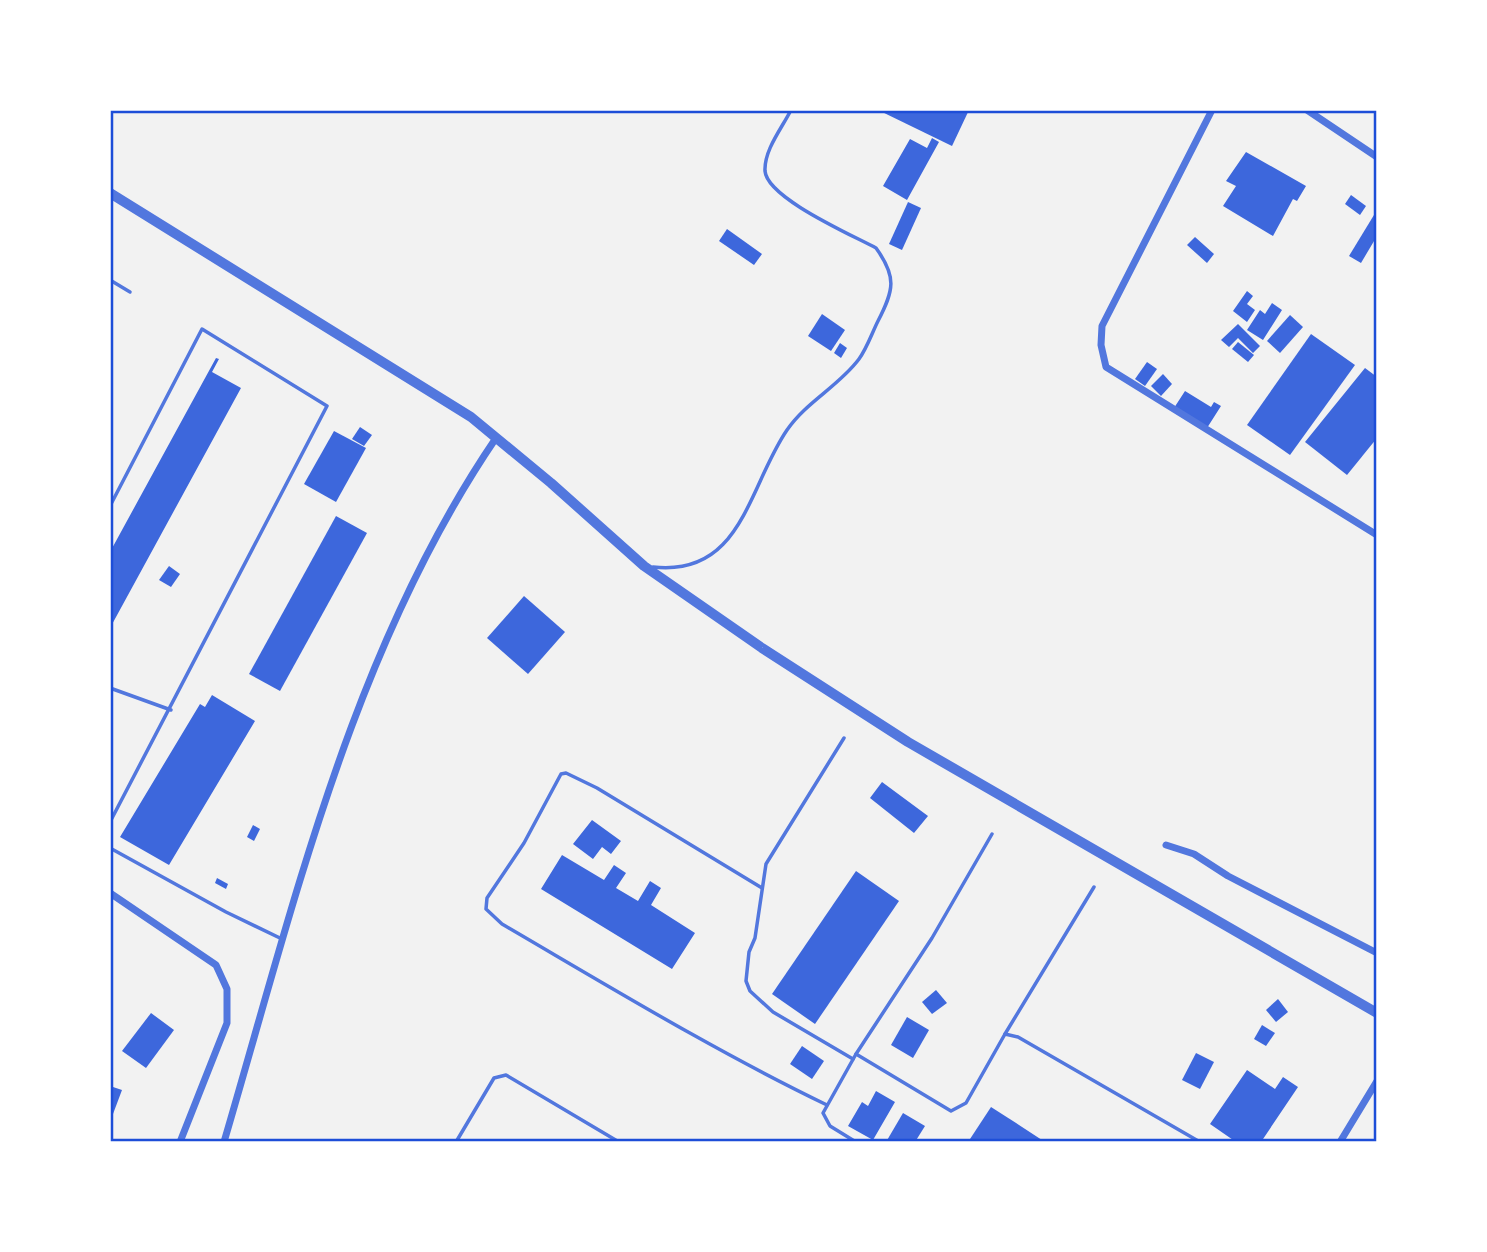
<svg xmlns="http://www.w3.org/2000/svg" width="1487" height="1252" font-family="'Source Sans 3',sans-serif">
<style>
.building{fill:#3d67dc}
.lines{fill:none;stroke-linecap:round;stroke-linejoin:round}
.service{stroke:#5277de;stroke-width:3.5}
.minor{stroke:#5277de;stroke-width:7}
.tertiary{stroke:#5277de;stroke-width:10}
.neatline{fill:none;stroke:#1d4ed8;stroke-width:2.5}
</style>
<rect width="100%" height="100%" fill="#f2f2f2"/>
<g class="building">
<path d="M878,110H969L952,146Z"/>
<path d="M932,138L939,142L907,200L883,186L910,139L927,148Z"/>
<path d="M1246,152L1306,186L1297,201L1293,199L1273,236L1223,206L1236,186L1226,181Z"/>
<path d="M1351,195L1366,206L1360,215L1345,204Z"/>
<path d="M908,202L921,208L902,250L889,244Z"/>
<path d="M1377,210V236L1361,263L1349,256Z"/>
<path d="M727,229L762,254L754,265L719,241Z"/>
<path d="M1195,237L1214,254L1207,263L1187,245Z"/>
<path d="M1247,291L1253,296L1247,304L1255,310L1247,322L1233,311Z"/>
<path d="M1272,303L1282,310L1263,340L1247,330L1260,310L1265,314Z"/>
<path d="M822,314L845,330L831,351L808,336Z"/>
<path d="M1290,315L1303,327L1280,353L1267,341Z"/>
<path d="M1238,324L1260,346L1253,353L1238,338L1229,347L1221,340Z"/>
<path d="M1311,334L1355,365L1290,455L1247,425Z"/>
<path d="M1238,342L1254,355L1248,362L1232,349Z"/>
<path d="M840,343L847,348L841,358L834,353Z"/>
<path d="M216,358L219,359L212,372L241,388L110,628V552Z"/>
<path d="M1147,362L1157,369L1145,386L1135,379Z"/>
<path d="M1365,368L1377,377V438L1347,475L1305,442Z"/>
<path d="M1163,374L1172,384L1161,396L1151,386Z"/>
<path d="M1185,391L1211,407L1214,402L1221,406L1207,428L1174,408Z"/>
<path d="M360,427L372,435L364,446L352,439Z"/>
<path d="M334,431L366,448L336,502L304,484Z"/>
<path d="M336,516L367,533L280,691L249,674Z"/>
<path d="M169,566L180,574L171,587L159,580Z"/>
<path d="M524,596L565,632L528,674L487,638Z"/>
<path d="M212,695L255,721L169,865L120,837L200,704L205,707Z"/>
<path d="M882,782L928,816L914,833L870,798Z"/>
<path d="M592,820L621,841L611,854L602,847L593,859L573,844Z"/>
<path d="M253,825L260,829L254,841L247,837Z"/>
<path d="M562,855L604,880L614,865L626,873L616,888L638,901L650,881L661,888L651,905L695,933L672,969L541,889Z"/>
<path d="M856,871L899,901L815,1024L772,994Z"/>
<path d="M217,878L228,884L226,889L215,883Z"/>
<path d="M936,990L947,1003L932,1014L922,1002Z"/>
<path d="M1278,999L1288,1012L1276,1022L1266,1010Z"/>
<path d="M151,1013L174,1030L146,1068L122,1051Z"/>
<path d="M907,1017L929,1030L913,1058L891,1045Z"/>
<path d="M1262,1025L1275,1033L1266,1046L1254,1039Z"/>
<path d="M802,1046L824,1061L812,1079L790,1064Z"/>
<path d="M1196,1053L1214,1062L1200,1089L1182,1080Z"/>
<path d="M1247,1070L1275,1089L1283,1077L1298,1087L1261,1142H1236L1210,1124Z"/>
<path d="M110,1086L122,1090L113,1114L110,1113Z"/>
<path d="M876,1091L895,1102L873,1140L848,1126L862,1102L868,1106Z"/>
<path d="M991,1107L1019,1125L1045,1142H974L970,1139Z"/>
<path d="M903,1113L925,1126L915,1142H886Z"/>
</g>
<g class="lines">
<g class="service">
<path d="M110,280L130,292"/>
<path d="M110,506L202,329L327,406L110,822"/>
<path d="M653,567C742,577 748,487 787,430C806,402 839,386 859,359C867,348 872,333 878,321C894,290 897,277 876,248C852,235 767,198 765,171C764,150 782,128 791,110"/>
<path d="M110,688L171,710"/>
<path d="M844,738L766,864L755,938L749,952L746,981L750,991L773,1012L853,1059"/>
<path d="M110,848L226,912L282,939"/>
<path d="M762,888L597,788L566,773L561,774L524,843L487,898L486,909L502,924C610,987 715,1051 827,1105"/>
<path d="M1005,1034L1094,887"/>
<path d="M856,1054L932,938L992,834"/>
<path d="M456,1142L494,1078L506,1075L619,1142"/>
<path d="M856,1142L830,1126L823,1113L856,1054L951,1111L966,1103L1005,1034L1018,1037L1200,1142"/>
</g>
<g class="minor">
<path d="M1212,110L1102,326L1101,345L1106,367L1377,535"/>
<path d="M1307,110L1377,157"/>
<path d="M1166,845L1194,854L1228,876L1377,953"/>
<path d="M110,893L216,965L227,989V1023L180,1142"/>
<path d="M224,1142C295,901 353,648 496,438"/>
<path d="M1340,1142L1377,1081"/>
</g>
<path class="tertiary" d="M110,193L471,417L551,483L644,566L762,648L908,742L1377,1013"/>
</g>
<rect width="1487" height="1252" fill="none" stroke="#ffffff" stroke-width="224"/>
<rect x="112" y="112" width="1263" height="1028" class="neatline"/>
</svg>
